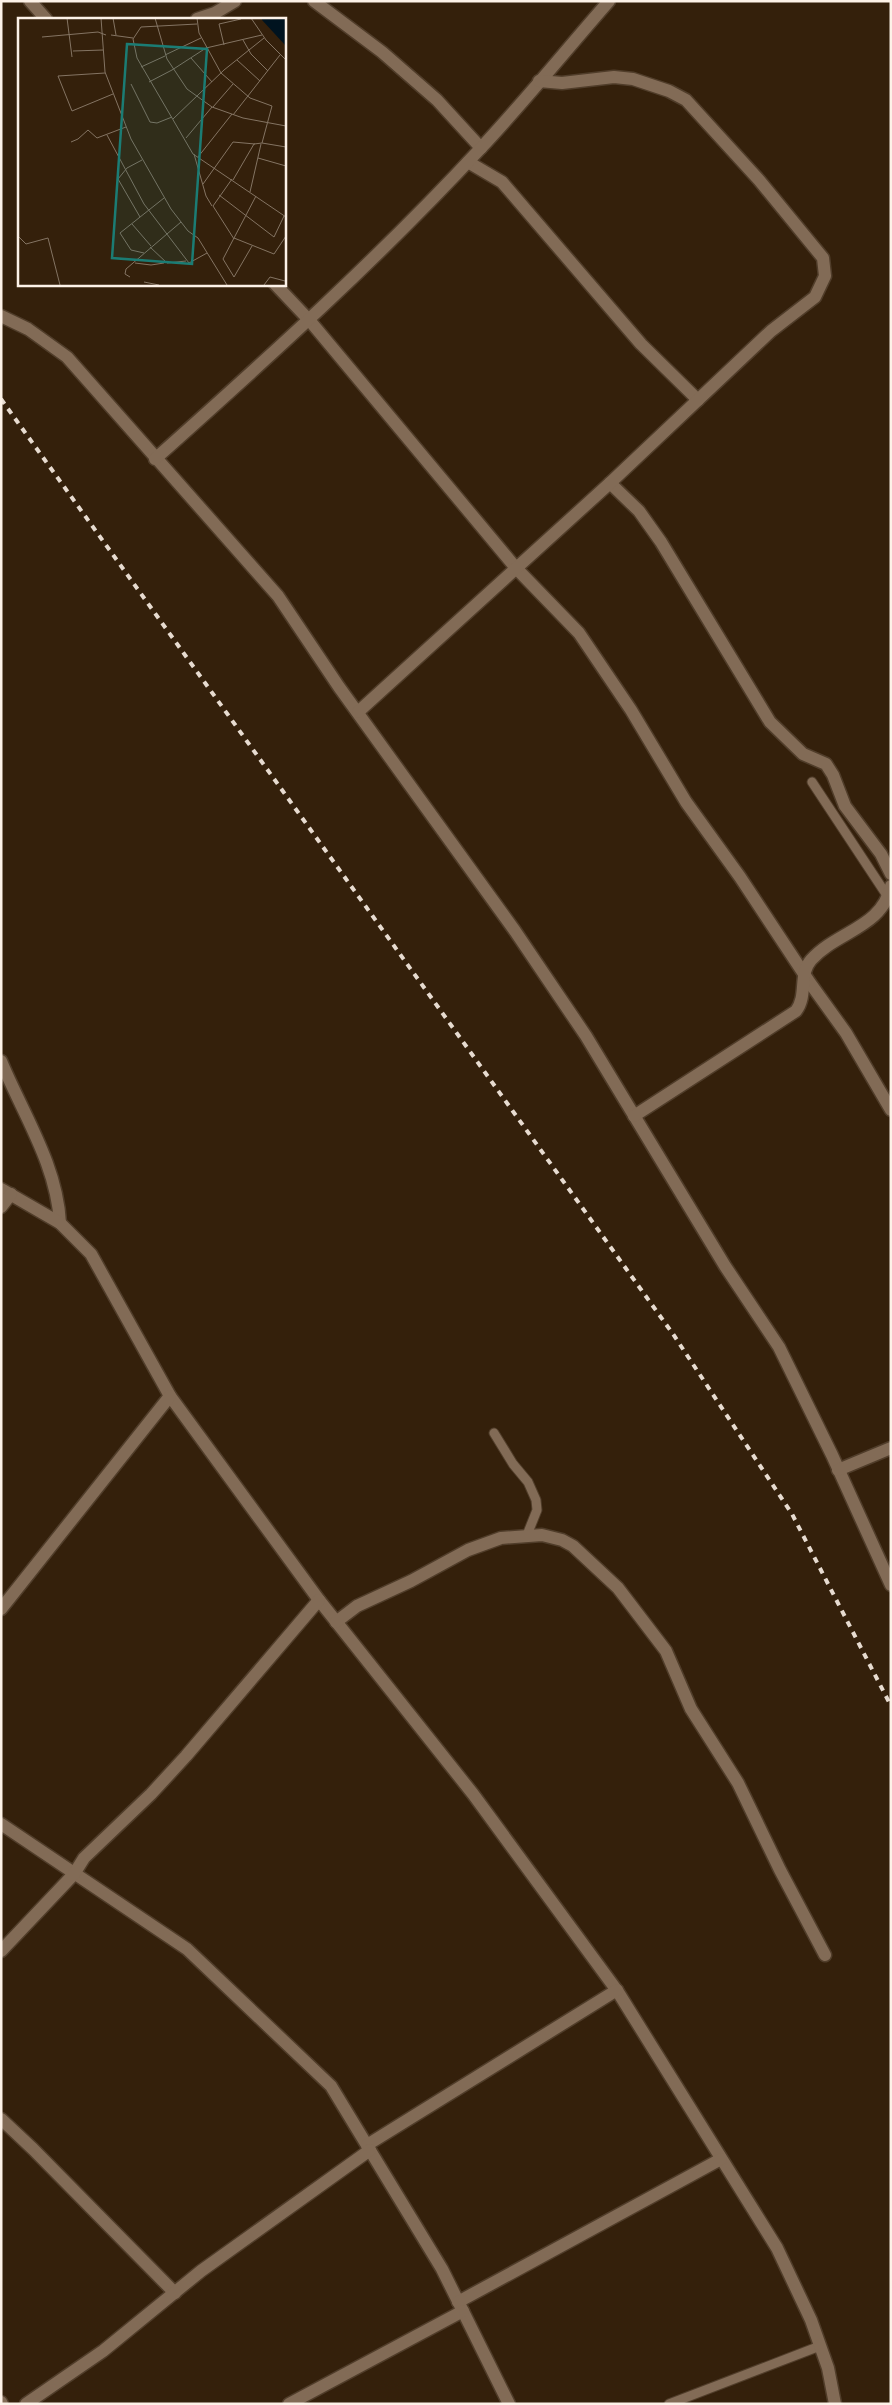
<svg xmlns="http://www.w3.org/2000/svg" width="892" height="2405" font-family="Montserrat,sans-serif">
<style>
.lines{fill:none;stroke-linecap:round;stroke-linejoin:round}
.lane-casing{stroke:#503d2a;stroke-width:11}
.street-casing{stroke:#503d2a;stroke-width:15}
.lane{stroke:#826b56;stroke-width:9}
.street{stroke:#826b56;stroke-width:12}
.rail{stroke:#e7dbd0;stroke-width:4;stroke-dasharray:6 6;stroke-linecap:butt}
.inset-road{fill:none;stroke:#847463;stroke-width:1}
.view{fill:#1b7c74;fill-opacity:0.15;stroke:#1b7c74;stroke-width:2.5}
.inset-edge{fill:none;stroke:#fdf2e8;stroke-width:2.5}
</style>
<rect width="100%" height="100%" fill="#34200b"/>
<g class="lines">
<g class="lane-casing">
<g id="lane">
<path d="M812,782L888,897"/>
<path d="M494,1433L513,1464L528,1482L536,1500L537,1510L527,1535"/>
<path d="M669,2404L820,2346"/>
</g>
</g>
<g class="street-casing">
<g id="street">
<path d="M30,1L46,19"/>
<path d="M314,1L382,52L437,100L481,148"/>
<path d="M197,19L215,13L235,1"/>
<path d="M468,162L502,182L641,344L698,400"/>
<path d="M275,284L310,321L516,568L579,633L631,710L686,802L740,877L810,983L846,1033L891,1110"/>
<path d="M1,316L28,329L67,357L278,596L339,687L515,931L586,1036L725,1266L779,1347L832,1455L891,1585"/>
<path d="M155,459C267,359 378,259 480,149C525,101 566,50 609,1"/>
<path d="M610,483L639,511L661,542L770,722L803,754L826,764L833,775L845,806L881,854L891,874"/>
<path d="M358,712L610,483L771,331L815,297L825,276L823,258L759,180L686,100L669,91L633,79L614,77L562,83L539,81"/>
<path d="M1,1061C23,1114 57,1165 60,1223"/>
<path d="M634,1116L796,1011C808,995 798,975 811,960C837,931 882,928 891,886"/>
<path d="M1,1189L60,1223L91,1254L170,1396L319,1600L473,1794L618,1992L777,2248L811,2320L828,2368L835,2404"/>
<path d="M1,1207L11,1194"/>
<path d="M838,1470L891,1448"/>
<path d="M1,1609L170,1396"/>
<path d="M336,1622L357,1606L411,1581L468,1550L501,1538L542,1535L562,1540L573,1546L618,1588L666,1651L691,1709L738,1783L780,1870L825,1955"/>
<path d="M1,1824L187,1949L331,2086L442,2269L509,2404"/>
<path d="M1,1951L74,1874L84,1858L151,1794L186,1756L319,1600"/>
<path d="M1,2119L33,2149L175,2293"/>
<path d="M367,2145L617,1990"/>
<path d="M458,2302L721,2159"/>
<path d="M1,2402L2,2404"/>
<path d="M26,2404L103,2351L201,2271L370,2150"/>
<path d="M289,2404L463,2311"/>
</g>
</g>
<use href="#lane" class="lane"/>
<use href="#street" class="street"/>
<path class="rail" d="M1,399L673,1334L792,1514L891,1706"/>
</g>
<g transform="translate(18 18)">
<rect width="268" height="268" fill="#34200b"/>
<path d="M244,0H267V27L244,2Z" fill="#00131f"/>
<path class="inset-road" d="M49,0L54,39M83,0L87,54L113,121L153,191L170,213L180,220L209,267M95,0L98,17M137,0L149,41L169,71L194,89L225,100L268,108M179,0L181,15L203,55L232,80L254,88L244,125L236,126L215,162M233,0L248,22L268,42M179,6L123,9L115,21L119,40L175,136L268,199M93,17L115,20M24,19L80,14L88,17M225,22L233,36L250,53M206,27L201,6L223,1M55,33L85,32M147,37L183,20M173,40L194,64M219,42L242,63M123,49L147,38M154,52L188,30L244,17M87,55L40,58L54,93L95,76M131,64L154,52M113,66L132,104L139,105L154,99M195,89L215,66M215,97L262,37M155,101L206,52L246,20M89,117L126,186L171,245L189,235M168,120L194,89M53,124L60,121L70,112L79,120L108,109M244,125L268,129M176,136L188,178L194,188M180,139L214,96M240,140L268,148M214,161L195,188L216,221M185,166L215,124L237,126M232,174L243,126M201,177L256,219L266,198M122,199L100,161L109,150L124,142M114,206L133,228M0,218L8,226L30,220L42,267M216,220L256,236L268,218M234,228L216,259L205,241L238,178M132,229L149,245L168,243M126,235L113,232L102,215L146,180M117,245L133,247L146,245M112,259L107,256L108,251L163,204M126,264L141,267M246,267L252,259L267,263"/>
<path class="view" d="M109,26L189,31L174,246L94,240Z"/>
<rect width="268" height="268" class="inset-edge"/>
</g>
<rect width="892" height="2405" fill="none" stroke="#fdf2e8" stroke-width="5"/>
</svg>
